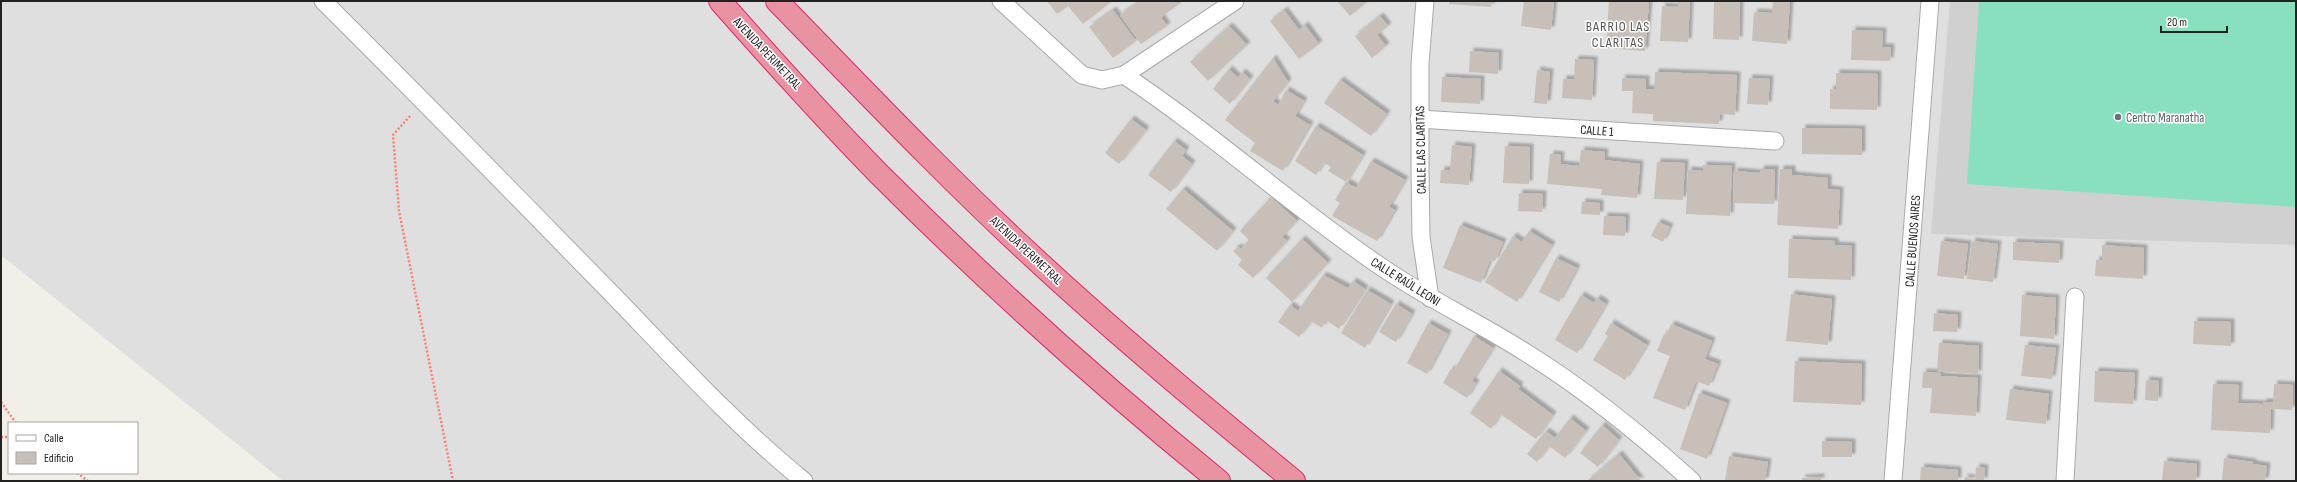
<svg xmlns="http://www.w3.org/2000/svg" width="2297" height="482" font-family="'Sofia Sans Condensed',sans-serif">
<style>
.residential{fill:#e0dfdf}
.religious{fill:#d0d0d0}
.pitch{fill:#88e0be}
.building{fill:#c7bfb8;filter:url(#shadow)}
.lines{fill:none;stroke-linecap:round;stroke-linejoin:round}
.street-casing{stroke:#a9a9a9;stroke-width:19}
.highway-casing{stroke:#dc2a67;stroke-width:24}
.path{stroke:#fa8072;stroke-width:2.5;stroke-dasharray:2 2;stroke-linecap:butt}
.street{stroke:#fff;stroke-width:17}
.highway{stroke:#e892a2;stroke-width:22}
.worship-dot{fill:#6b7280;stroke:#fff;stroke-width:1.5}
.labels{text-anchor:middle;stroke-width:3;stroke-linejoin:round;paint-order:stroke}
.street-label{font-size:13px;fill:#222;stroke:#fff}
.worship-label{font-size:13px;fill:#5b616d;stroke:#fff;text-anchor:start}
.neighbourhood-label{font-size:14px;letter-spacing:1px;fill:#555;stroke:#fff}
</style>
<defs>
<filter id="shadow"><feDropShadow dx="3.5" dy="-3.5" stdDeviation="1" flood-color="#0004"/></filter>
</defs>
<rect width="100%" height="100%" fill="#f2efe9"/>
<path class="residential" d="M1,1H2296V481H283L1,255Z"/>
<path class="religious" d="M1950,1H2296V245L1931,234Z"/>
<path class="pitch" d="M1979,1H2296V207L1967,184Z"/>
<g class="building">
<path d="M1047,1H1112L1083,24L1068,6L1057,14Z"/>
<path d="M1141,1H1176L1178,5L1161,17L1167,26L1141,44L1120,15Z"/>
<path d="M1337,1H1368L1350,16Z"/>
<path d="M1449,1H1492L1491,7L1449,4Z"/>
<path d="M1524,1H1554L1551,30L1521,26Z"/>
<path d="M1609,1L1649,2L1645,51L1606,48Z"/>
<path d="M1678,1H1690L1688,42L1660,41L1662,6L1678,7Z"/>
<path d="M1714,1L1740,2L1739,40L1713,39Z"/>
<path d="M1773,1H1790L1787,44L1752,41L1754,12L1772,13Z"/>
<path d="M1113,10L1136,41L1113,58L1089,27Z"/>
<path d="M1284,10L1299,30L1305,25L1319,44L1299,59L1270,21Z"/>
<path d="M1380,16L1388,26L1377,35L1386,46L1372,58L1355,36Z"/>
<path d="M1229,26L1247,45L1208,81L1190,62Z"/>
<path d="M1852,30L1883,31L1882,47H1891L1890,61L1851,60Z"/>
<path d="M1470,51L1499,53L1498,74L1469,72Z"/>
<path d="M1273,58L1288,82L1273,101L1278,105L1286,90L1304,101L1295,116L1310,125L1283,171L1250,151L1255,143L1225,120Z"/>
<path d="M1575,59L1594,60L1592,100L1562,98L1563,79H1574Z"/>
<path d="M1229,69L1238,78L1242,72L1250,79L1230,104L1213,89Z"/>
<path d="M1537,70L1550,72L1547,104L1534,103Z"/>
<path d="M1655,72L1737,75L1735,115L1720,114L1719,124L1653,121V114L1632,113L1633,91H1622V78L1646,79V89H1654Z"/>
<path d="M1836,73L1878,74L1877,110L1830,109V89L1836,90Z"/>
<path d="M1442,77L1481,79L1480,104L1441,102Z"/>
<path d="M1749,78L1770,79L1768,105L1747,104Z"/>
<path d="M1340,80L1387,114L1371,136L1324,103Z"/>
<path d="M1131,119L1146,130L1119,164L1105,153Z"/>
<path d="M1316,126L1363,155L1346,182L1328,171L1331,167L1324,163L1316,175L1295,161Z"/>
<path d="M1802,128L1862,129V155L1802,154Z"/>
<path d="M1174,141L1186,150L1182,156L1192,164L1171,192L1148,175Z"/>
<path d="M1452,145L1472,147L1469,185L1440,183L1441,170H1450Z"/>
<path d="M1505,146L1530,147L1529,184L1503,183Z"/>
<path d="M1581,150L1605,152L1604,160L1640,164L1637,198L1601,195L1602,189L1547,184L1550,154L1561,155L1560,164L1579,166Z"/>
<path d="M1371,161L1405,180L1389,207L1395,210L1377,241L1332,216L1340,203L1335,200L1346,182L1356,188Z"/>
<path d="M1657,162L1685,163L1683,200L1654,199Z"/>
<path d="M1703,165L1732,166L1730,216L1686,214L1688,170L1703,171Z"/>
<path d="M1761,169H1775L1774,204L1733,203L1734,171L1760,173Z"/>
<path d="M1780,169H1792V175L1828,178V189L1840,190L1838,229L1777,225Z"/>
<path d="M1183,189L1233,231L1217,251L1166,209Z"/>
<path d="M1519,193L1543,194L1542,212L1518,211Z"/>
<path d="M1271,197L1297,221L1282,237L1287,241L1253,278L1238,265L1242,260L1233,251L1238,247L1241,249L1249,240L1240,231Z"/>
<path d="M1582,202L1600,203V215L1581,214Z"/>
<path d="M1604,216L1626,217L1625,236L1603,235Z"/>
<path d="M1658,222L1670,227L1663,242L1651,236Z"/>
<path d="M1460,225L1503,242L1495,261L1490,260L1481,283L1443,268Z"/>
<path d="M1529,231L1552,245L1517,302L1485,282L1513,236L1522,242Z"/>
<path d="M1302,239L1328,263L1292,302L1266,278Z"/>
<path d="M1789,239L1835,241V245L1852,246L1851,280L1788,278Z"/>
<path d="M1941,241L1968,244L1964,279L1937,276Z"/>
<path d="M1972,241L1998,244L1993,282L1967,279Z"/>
<path d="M2013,242L2060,244L2059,263L2013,260Z"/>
<path d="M2102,245L2144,248L2143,279L2095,276L2096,260H2102Z"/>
<path d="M1556,258L1577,268L1559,302L1539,292Z"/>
<path d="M1323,275L1348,288L1353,281L1365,289L1339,329L1326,320L1322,328L1311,321L1299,337L1278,322L1290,305L1298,311Z"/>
<path d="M1367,290L1391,304L1365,348L1341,333Z"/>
<path d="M1791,294L1832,299L1828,345L1786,341Z"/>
<path d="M1581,295L1594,303L1597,298L1606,304L1577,353L1555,340Z"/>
<path d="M2022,295L2056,298L2054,339L2020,336Z"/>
<path d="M1396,304L1412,314L1396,342L1379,332Z"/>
<path d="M1934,313L1958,315L1957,332L1933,331Z"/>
<path d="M2194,321L2231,322V346L2193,344Z"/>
<path d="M1428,323L1448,334L1427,374L1407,363Z"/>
<path d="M1611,323L1647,345L1625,380L1593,360L1608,336L1605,334Z"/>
<path d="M1671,324L1712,341L1705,359L1718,364L1709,386L1696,381L1685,410L1653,398L1670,356L1657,351L1664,334L1667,335Z"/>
<path d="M1474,336L1493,348L1472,381L1476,383L1467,398L1443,383L1451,369L1454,370Z"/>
<path d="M1939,343L1979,346L1978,374L1937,371Z"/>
<path d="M2025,345L2056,348L2052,379L2021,376Z"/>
<path d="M1795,361L1862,364L1861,405L1793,402Z"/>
<path d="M1499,371L1520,386L1518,389L1553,415L1536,439L1500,414L1491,429L1470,413Z"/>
<path d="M2095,371L2135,373L2133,404L2094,402Z"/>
<path d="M1923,372L1941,373L1940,376L1978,378L1976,416L1930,413L1932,388H1922Z"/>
<path d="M2146,380L2159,381L2158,401L2145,400Z"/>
<path d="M2213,384L2239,385L2238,403L2263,404V402H2273L2274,384L2293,385L2292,410L2271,409L2270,433L2211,430Z"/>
<path d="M2010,389L2049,394L2046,424L2006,420Z"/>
<path d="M1699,393L1727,403L1707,459L1680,449Z"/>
<path d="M1570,418L1586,431L1565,458L1549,446L1537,462L1527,454L1546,431L1555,438Z"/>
<path d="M1602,425L1619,440L1598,467L1580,453Z"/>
<path d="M1822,441L1852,442V457H1822Z"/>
<path d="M1619,454L1641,481H1587Z"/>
<path d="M1729,456L1768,462L1765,481H1725Z"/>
<path d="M2224,458L2253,462V464L2267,466L2265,481H2222Z"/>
<path d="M2164,461L2197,464L2196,481H2162Z"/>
<path d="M1921,467L1958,470V481H1920Z"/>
<path d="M1976,467L1985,468L1984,481H1964L1965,477L1975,479Z"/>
<path d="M1821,477V481H1802V478Z"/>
</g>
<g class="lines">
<g class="street-casing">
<g id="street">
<path d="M323,1C421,98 517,197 613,295C675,359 735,425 804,481"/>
<path d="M1001,1L1082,75L1102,80L1124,75L1235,1"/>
<path d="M1425,1L1420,64V168L1421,237L1430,298"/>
<path d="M1124,75C1213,134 1292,206 1380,266C1428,299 1480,323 1528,354C1586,390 1641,435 1692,481"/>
<path d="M1419,119L1775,141"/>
<path d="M1893,481L1930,1"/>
<path d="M2065,481L2075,297"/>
</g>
</g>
<g class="highway-casing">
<g id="highway">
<path d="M720,1C772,60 825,119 880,175C988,283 1101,385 1219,481"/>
<path d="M777,1C861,87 944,175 1033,257C1117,335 1205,408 1294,481"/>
</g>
</g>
<g class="path">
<path d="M410,116L393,135L399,211L453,481"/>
<path d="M1,402L16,423"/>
<path d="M1,437H9"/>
<path d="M77,473L88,481"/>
</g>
<use href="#street" class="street"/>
<use href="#highway" class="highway"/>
</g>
<circle class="worship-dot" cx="2118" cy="117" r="4"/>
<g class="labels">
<g class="street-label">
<text transform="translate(768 53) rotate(47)" y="5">AVENIDA PERIMETRAL</text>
<text transform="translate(1597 130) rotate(4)" y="5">CALLE 1</text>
<text transform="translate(1420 150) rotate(-91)" y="5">CALLE LAS CLARITAS</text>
<text transform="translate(1912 241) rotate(-86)" y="5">CALLE BUENOS AIRES</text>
<text transform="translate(1027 250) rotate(43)" y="5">AVENIDA PERIMETRAL</text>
<text transform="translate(1406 281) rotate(32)" y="5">CALLE RAÚL LEONI</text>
</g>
<g class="worship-label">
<text x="2126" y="122">Centro Maranatha</text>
</g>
<g class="neighbourhood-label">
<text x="1618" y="31">BARRIO LAS<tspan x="1618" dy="16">CLARITAS</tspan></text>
</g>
</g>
<rect width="2297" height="482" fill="none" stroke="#222222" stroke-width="4"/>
<rect x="8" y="422" width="130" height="52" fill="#ffffff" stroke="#a7a7a7"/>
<rect x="16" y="435" width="20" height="6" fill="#ffffff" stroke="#a7a7a7"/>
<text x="44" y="442" font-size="12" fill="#222222">Calle</text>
<rect x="16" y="452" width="20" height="12" fill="#c7bfb8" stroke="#a7a7a7"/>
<text x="44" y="462" font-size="12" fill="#222222">Edificio</text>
<path d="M2161 26v6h66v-6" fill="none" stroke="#222222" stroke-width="2"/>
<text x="2167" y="26" font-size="12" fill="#222222" stroke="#ffffff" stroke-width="3" paint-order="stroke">20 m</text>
</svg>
